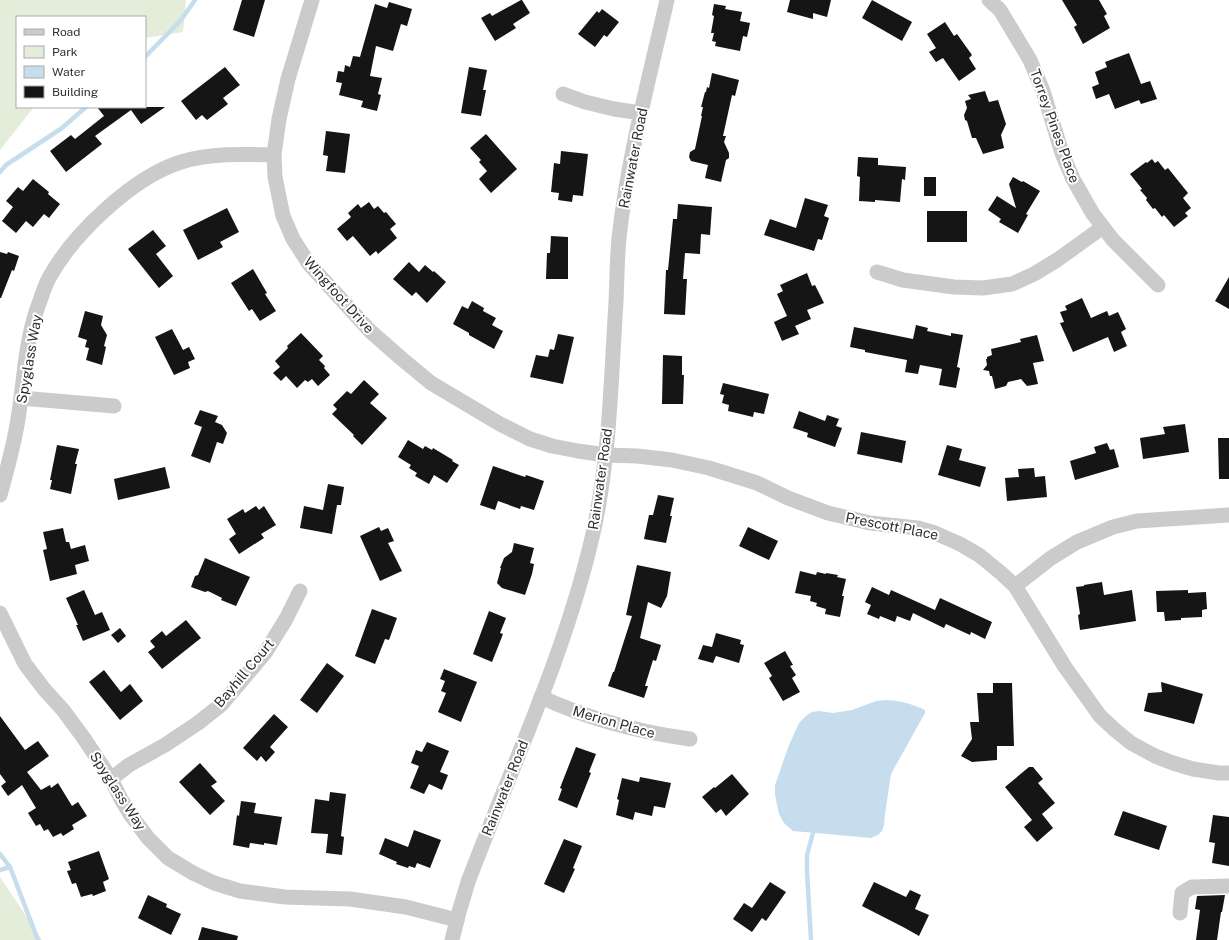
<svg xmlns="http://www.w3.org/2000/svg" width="1229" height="940" font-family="'Public Sans',sans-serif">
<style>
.green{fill:#e4ecda}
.water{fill:#c5dded}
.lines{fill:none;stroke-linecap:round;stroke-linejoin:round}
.stream{stroke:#c5dded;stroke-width:4.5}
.building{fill:#151515}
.minor{stroke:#cbcbcb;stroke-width:15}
.labels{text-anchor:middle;stroke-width:4;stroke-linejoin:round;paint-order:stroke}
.street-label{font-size:14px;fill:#2e2e2e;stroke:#fff}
</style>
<rect width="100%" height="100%" fill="#fff"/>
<g class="green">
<path d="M0,0H186L183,32L145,38V17H17V107H34L0,150Z"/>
<path d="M0,877L42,940H0Z"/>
</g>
<path class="water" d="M885,700C898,700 913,704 925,710V713L891,774L885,814L884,825L882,831L878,835L871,838L793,831L784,823L779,814L775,795V785L789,745L799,723L807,715L812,712L819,711L833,713L852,710L876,701Z"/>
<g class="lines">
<g class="stream">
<path d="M145,57L181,20L195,0"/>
<path d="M0,172L6,165L62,128L86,107"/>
<path d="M0,854L10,867L38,940"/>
<path d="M0,870L10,867"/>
<path d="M811,940L807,872V855L813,833"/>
</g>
</g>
<g class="building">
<path d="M242,0H265L254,37L233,30Z"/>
<path d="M521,0H522L530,13L513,24L516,28L495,41L481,18L490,13L492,16Z"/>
<path d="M790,0H831L827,17L813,13V19L787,12Z"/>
<path d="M872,0L912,22L902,41L862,18Z"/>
<path d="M1062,0H1099L1107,14L1104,16L1110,28L1083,44L1074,27L1077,25Z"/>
<path d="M389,2L412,9L407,26L401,24L393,51L376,46L370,76L382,78L378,94L381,95L377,111L361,107L363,101L339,95L342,83L336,82L338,71L344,72L345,65L350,67L353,56L360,57L375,4L387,8Z"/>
<path d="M714,4L726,6L725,9L742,12L740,21L750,23L747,37L743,36L740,51L715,46L716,42L712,41L714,33H711L714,16L712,15Z"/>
<path d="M602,9L619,22L607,37L604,35L595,47L578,34L597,11L599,13Z"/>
<path d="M945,22L954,36L957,34L972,55L969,58L976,69L959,81L943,58L936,62L929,52L936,48L927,34Z"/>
<path d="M1129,53L1141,84L1150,81L1157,99L1141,104L1139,100L1115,109L1109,94L1096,99L1092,87L1099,84L1095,72L1107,67L1105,62Z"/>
<path d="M225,67L240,85L223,98L228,104L207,120L202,115L196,120L181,101Z"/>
<path d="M469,67L487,70L483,90H486L481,116L461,113Z"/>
<path d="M712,73L739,80L735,96L732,95L723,136H726L724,142L729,153V158L726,160L721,182L705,178L708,165L691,161L689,157L690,152L695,149L702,116H701L703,107H701L705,92H706L707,87L709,88Z"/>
<path d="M985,91L989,102L998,100L1006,124L1001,135L1004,148L983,154L976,138H972L967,121L965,120L964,115L967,108L965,101L971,99L968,95Z"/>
<path d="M97,107H165L141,124L131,110L95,136L102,144L66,172L50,151L71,135L75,139L104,116Z"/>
<path d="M326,131L350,134L345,173L326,171L328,156L323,155Z"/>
<path d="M486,134L517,169L491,193L479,179L487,171L479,162L481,160L470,148Z"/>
<path d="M561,151L588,154L583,196L573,195L572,202L558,200L559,193L551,192L554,163L560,164Z"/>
<path d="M858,157L878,158V165L906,167L905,180L902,179L900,202L875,200V202L859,201L860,177L857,176Z"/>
<path d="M1152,159L1155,163L1158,161L1165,170L1168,168L1188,193L1183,198L1191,208L1185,213L1188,216L1174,227L1164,215L1162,217L1155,208L1153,209L1146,200L1147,198L1140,190L1142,189L1130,174L1146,162L1147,163Z"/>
<rect x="924" y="177" width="12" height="19"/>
<path d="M1013,177L1022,182L1023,181L1040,191L1026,214L1028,215L1018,233L999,222L1001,219L988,210L997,196L1016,208L1009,184Z"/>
<path d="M33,179L49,192L48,194L60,204L49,218L44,214L33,227L26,221L16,233L2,221L13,207L6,201L18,187L23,191Z"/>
<path d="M805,198L828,205L824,216L829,218L822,240L818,239L814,251L764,235L770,219L796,228Z"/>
<path d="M369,202L374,209L378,206L384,213L386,212L396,224L390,229L397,238L378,254L376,251L370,256L353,236L347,241L337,229L351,217L348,213L358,204L361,208Z"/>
<path d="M678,204L712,207L710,235L701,234L700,254L685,253L683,279H687L685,315L664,314L666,270H668L673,219H677Z"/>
<path d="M227,208L239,232L220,242L223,247L198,260L183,230Z"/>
<rect x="927" y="211" width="40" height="31"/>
<path d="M153,230L166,246L156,254L173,276L159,288L128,249Z"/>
<path d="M551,236L568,237V279H546L547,253H550Z"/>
<path d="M0,252L7,254L8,252L19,256L14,271L12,270L1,298H0Z"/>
<path d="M409,262L419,272L425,265L433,272L434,271L446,282L427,303L416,292L412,296L393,279Z"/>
<path d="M253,269L267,293L265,294L276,311L260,321L252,309L249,311L231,283Z"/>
<path d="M807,273L812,286L815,285L824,303L807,310L811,319L795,326L799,334L782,341L774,322L787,316L777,294L783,291L780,285Z"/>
<path d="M1229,277V309L1215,301Z"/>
<path d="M1082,298L1091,318L1107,311L1109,316L1118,312L1126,329L1121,332L1127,346L1114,352L1108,337L1073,352L1060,323L1064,322L1060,312L1067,310L1065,306Z"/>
<path d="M472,301L484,308L483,311L496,318L492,325L503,331L494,349L469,335V333L453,324L462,306L468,309Z"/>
<path d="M85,311L103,316L101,325L107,335L104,346L106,347L102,365L86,360L89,348L85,347L87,340L78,337Z"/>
<path d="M916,325L928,328L927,331L951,336V333L963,335L957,367L960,368L956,388L939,385L942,369L920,365L918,374L905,372L907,360L865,352V350L850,347L854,327L913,339Z"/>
<path d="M172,329L183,350L189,347L195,359L188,362L190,368L174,375L155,337Z"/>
<path d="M301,333L323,356L319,360L325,366L324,368L330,375L318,386L312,379L308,382L305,380L297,388L286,376L281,381L273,373L280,367L275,361L288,348L287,346Z"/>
<path d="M558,334L574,337L563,384L530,377L536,355L548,357L550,349L554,350Z"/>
<path d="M1037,335L1044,361L1033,363L1038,384L1027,386L1021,379L1008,382L1006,386L995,389L992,376H990L989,371L983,370L987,365L986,359H987V357L992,355L991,349L1021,342L1020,339Z"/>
<path d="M663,355L682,356V375H684L683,404H662Z"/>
<path d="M364,380L379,394L370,403L387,418L362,445L353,436L354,435L332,414L337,409L333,405L347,391L351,394Z"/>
<path d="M723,383L769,394L764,414L754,412L753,417L728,411L729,405L722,403L724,395L720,394Z"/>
<path d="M200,410L218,416L215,422L222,425L227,433L223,444L217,442L210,463L191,456L202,427L194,424Z"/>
<path d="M799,411L825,421L827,415L839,419L836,426L842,428L835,447L807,437L808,433L793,428Z"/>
<path d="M1185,424L1189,452L1143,459L1140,438L1165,434L1163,427Z"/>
<path d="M861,432L906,441L902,463L857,454Z"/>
<path d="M1218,438H1229V479H1219Z"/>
<path d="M408,440L423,449L425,446L432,450L433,448L453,460L452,461L459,465L447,483L434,475L429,484L415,476L417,473L409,468L411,465L398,457Z"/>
<path d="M1107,443L1110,450L1114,449L1119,467L1075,480L1070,461L1096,453L1094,447Z"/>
<path d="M57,445L79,449L75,464H77L71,494L50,489L52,480H50Z"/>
<path d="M947,445L962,449L959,460L986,467L980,487L938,475Z"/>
<path d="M493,466L525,477L526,475L544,481L534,510L521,506L520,509L498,501L495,510L480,505Z"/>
<path d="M165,467L170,488L118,500L114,479Z"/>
<path d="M1034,468L1035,477L1045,476L1047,497L1007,501L1005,478L1019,477L1018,469Z"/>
<path d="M328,484L344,487L341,505H337L332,534L300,528L304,506L323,510Z"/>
<path d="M658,495L674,498L670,516H672L666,543L644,539L649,515H653Z"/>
<path d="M256,506L259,510L264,506L276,525L261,534L264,538L239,554L229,539L236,534L227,519L243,509L245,513Z"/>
<path d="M379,527L381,531L388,528L394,541L388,543L402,571L380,581L360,536Z"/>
<path d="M748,527L778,541L769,560L739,546Z"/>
<path d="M63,528L66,542H69L71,549L85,545L89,561L75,565L77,574L50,581L43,550L47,549L43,532Z"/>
<path d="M514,543L534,548L530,563L534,564L532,574L525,595L502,588L497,583L501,568H500L504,558L512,552Z"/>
<path d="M205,558L250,577L236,606L221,600L222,598L208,591L205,592L191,587L195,576L198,575Z"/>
<path d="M637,565L671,572L667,596L661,608L648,602L640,638L661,645L656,661L653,660L645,686H648L644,698L608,686L613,672H614L632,616L626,615Z"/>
<path d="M800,571L816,575L817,572L826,574V573L838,575L837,577L846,579L842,596H844L840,617L825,614L826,609L816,606L817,603L810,601L811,596L795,593Z"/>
<path d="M1102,582L1104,595L1132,590L1136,621L1080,630L1078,615L1080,614L1076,587L1084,586V585Z"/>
<path d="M872,587L889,595L891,590L935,610L940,598L992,622L985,639L971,632L970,635L946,624L944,628L913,613L910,621L897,616L895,622L880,616L879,619L867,614L871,605L865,602Z"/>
<path d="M84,590L95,615L102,612L110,630L83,641L76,625H78L66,598Z"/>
<path d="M1188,590V593L1206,592L1207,609L1202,610V617L1181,618V620L1165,621L1164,612H1157L1156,591Z"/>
<path d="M372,609L397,618L389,640L385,639L375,664L355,656Z"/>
<path d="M489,611L506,618L500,633L503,634L492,662L473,654Z"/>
<path d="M186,620L201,638L162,669L148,652L155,647L150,641L162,631L166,636Z"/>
<path d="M120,628L126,636L118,643L111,635Z"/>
<path d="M716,633L741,640L740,644L744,645L739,663L716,656L713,663L698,659L703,645L712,647Z"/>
<path d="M785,651L793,665L790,666L796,675L792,678L800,692L783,701L769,678L772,676L764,663Z"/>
<path d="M327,663L344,676L317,713L300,700Z"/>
<path d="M444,669L477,682L461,722L438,712L446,693L441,691L445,681L440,679Z"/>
<path d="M104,670L121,692L130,684L143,701L120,720L89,682Z"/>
<path d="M1161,682L1203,694L1194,724L1144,711L1148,693L1162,692Z"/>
<path d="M993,683H1012L1014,746H997V760L972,762L961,756L972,739L970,722H979L977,693H993Z"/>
<path d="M274,714L288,727L270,747L275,752L266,762L261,756L257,761L243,748Z"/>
<path d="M0,716L25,750L38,741L49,756L27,772L41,790L50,785L51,788L58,783L72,806L78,802L87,816L72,825L74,829L63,836L61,833L53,837L48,829L44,831L40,824L36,826L28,813L36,808L22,785L8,796L1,786L6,782L0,774Z"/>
<path d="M427,742L449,751L440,772L448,775L442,790L429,784L424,794L410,788L419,766L411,763L416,750L422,752Z"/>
<path d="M576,747L596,754L589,772L591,773L577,808L558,800L562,789L560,788Z"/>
<path d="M200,763L217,782L211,786L225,801L210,815L179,782Z"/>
<path d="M1029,767H1033L1043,779L1038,783L1055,803L1042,814L1053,828L1037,842L1024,827L1032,820L1005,787Z"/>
<path d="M732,774L749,794L726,816L721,809L716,813L702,797L714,787L715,788Z"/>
<path d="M640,777L671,783L665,808L654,806L652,816L635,812L633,820L616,815L619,800L617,799L622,778L639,782Z"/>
<path d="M330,792L346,794L341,836L344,837L342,855L326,853L328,834L311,833L315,799L329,801Z"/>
<path d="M241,801L256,803L254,813L282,817L277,845L264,843V845L250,843L249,848L233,845L237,815L239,816Z"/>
<path d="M1123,811L1167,826L1159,850L1114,835Z"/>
<path d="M1213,815L1229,817V866L1212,863L1215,843L1209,842Z"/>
<path d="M414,830L441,840L430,868L417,863L415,868L409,866L408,868L396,864L397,862L379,854L385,838L408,847Z"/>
<path d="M564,839L582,846L573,868L575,869L564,893L544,884Z"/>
<path d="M99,851L109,879L103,882L106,891L93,896L92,894L81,897L76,883L72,884L67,871L71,870L68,862Z"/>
<path d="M770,882L786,892L766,921L762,918L752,932L733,919L744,903L752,908Z"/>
<path d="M874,882L906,897L910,890L921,895L915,909L929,915L919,936L905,928L862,906Z"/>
<path d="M148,895L167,904L166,907L181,914L171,935L138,918Z"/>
<path d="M1225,895L1222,912H1221L1217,940H1196L1200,910L1195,909L1197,896Z"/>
<path d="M202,927L238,936L237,940H198Z"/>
</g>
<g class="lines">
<g class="minor">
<path d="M312,0L288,79L279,119L274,155L275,177L283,216L293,239L309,264L370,331L402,359L431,383L500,424L530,439L552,446L578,451L606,455L637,456L672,460L709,468L757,483L788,498L828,513L870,523L918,528L935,533L960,544L979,555L1001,573L1015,586L1065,667L1100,716L1115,730L1131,743L1155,756L1173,763L1193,769L1219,773H1229"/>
<path d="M989,0L1000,10L1030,60L1043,91L1062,153L1073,179L1093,214L1113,240L1158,285"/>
<path d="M563,94L585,102L614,109L641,113"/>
<path d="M877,272L903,280L954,287L983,288L1012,284L1034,274L1057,260L1103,227"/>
<path d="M21,398L114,406"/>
<path d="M0,495C7,470 14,445 18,419C24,382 25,344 37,309C41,299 44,287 49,278C73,234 133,177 181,162C210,153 243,154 274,155"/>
<path d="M1015,586L1051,558L1077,542L1113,527L1137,521L1229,515"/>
<path d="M0,613L25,664L44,689L63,710L83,737L111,779L121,799L130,814L148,838L168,858L193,873L214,883L240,891L285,897L350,899L406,907L457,920"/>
<path d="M541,697C588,719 639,732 690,739"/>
<path d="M111,779L129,765L165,745L198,723L222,704L265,653L286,619L300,591"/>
<path d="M1180,913L1182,893L1192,887L1229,886"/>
<path d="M452,940L459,912L468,882C512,765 567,651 594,529C610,454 611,378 616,302C617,280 617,259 619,238C628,157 649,79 667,0"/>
</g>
</g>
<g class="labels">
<g class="street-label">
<text transform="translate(1055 126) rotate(70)" y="5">Torrey Pines Place</text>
<text transform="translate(633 158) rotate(-79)" y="5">Rainwater Road</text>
<text transform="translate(339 295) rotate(48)" y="5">Wingfoot Drive</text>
<text transform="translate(29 359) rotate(-80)" y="5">Spyglass Way</text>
<text transform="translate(600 479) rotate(-82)" y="5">Rainwater Road</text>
<text transform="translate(892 526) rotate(11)" y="5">Prescott Place</text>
<text transform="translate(244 673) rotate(-50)" y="5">Bayhill Court</text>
<text transform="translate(614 722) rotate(16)" y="5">Merion Place</text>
<text transform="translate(505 788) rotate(-68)" y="5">Rainwater Road</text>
<text transform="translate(118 791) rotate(57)" y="5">Spyglass Way</text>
</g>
</g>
<rect x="16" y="16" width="130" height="92" fill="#ffffff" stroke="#ababab"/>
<rect x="24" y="29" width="20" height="6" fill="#cbcbcb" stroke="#ababab"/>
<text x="52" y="36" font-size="12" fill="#2e2e2e">Road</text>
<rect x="24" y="46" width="20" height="12" fill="#e4ecda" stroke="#ababab"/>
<text x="52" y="56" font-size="12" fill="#2e2e2e">Park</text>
<rect x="24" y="66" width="20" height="12" fill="#c5dded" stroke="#ababab"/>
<text x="52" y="76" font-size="12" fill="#2e2e2e">Water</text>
<rect x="24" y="86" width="20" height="12" fill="#151515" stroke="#ababab"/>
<text x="52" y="96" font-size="12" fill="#2e2e2e">Building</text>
</svg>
